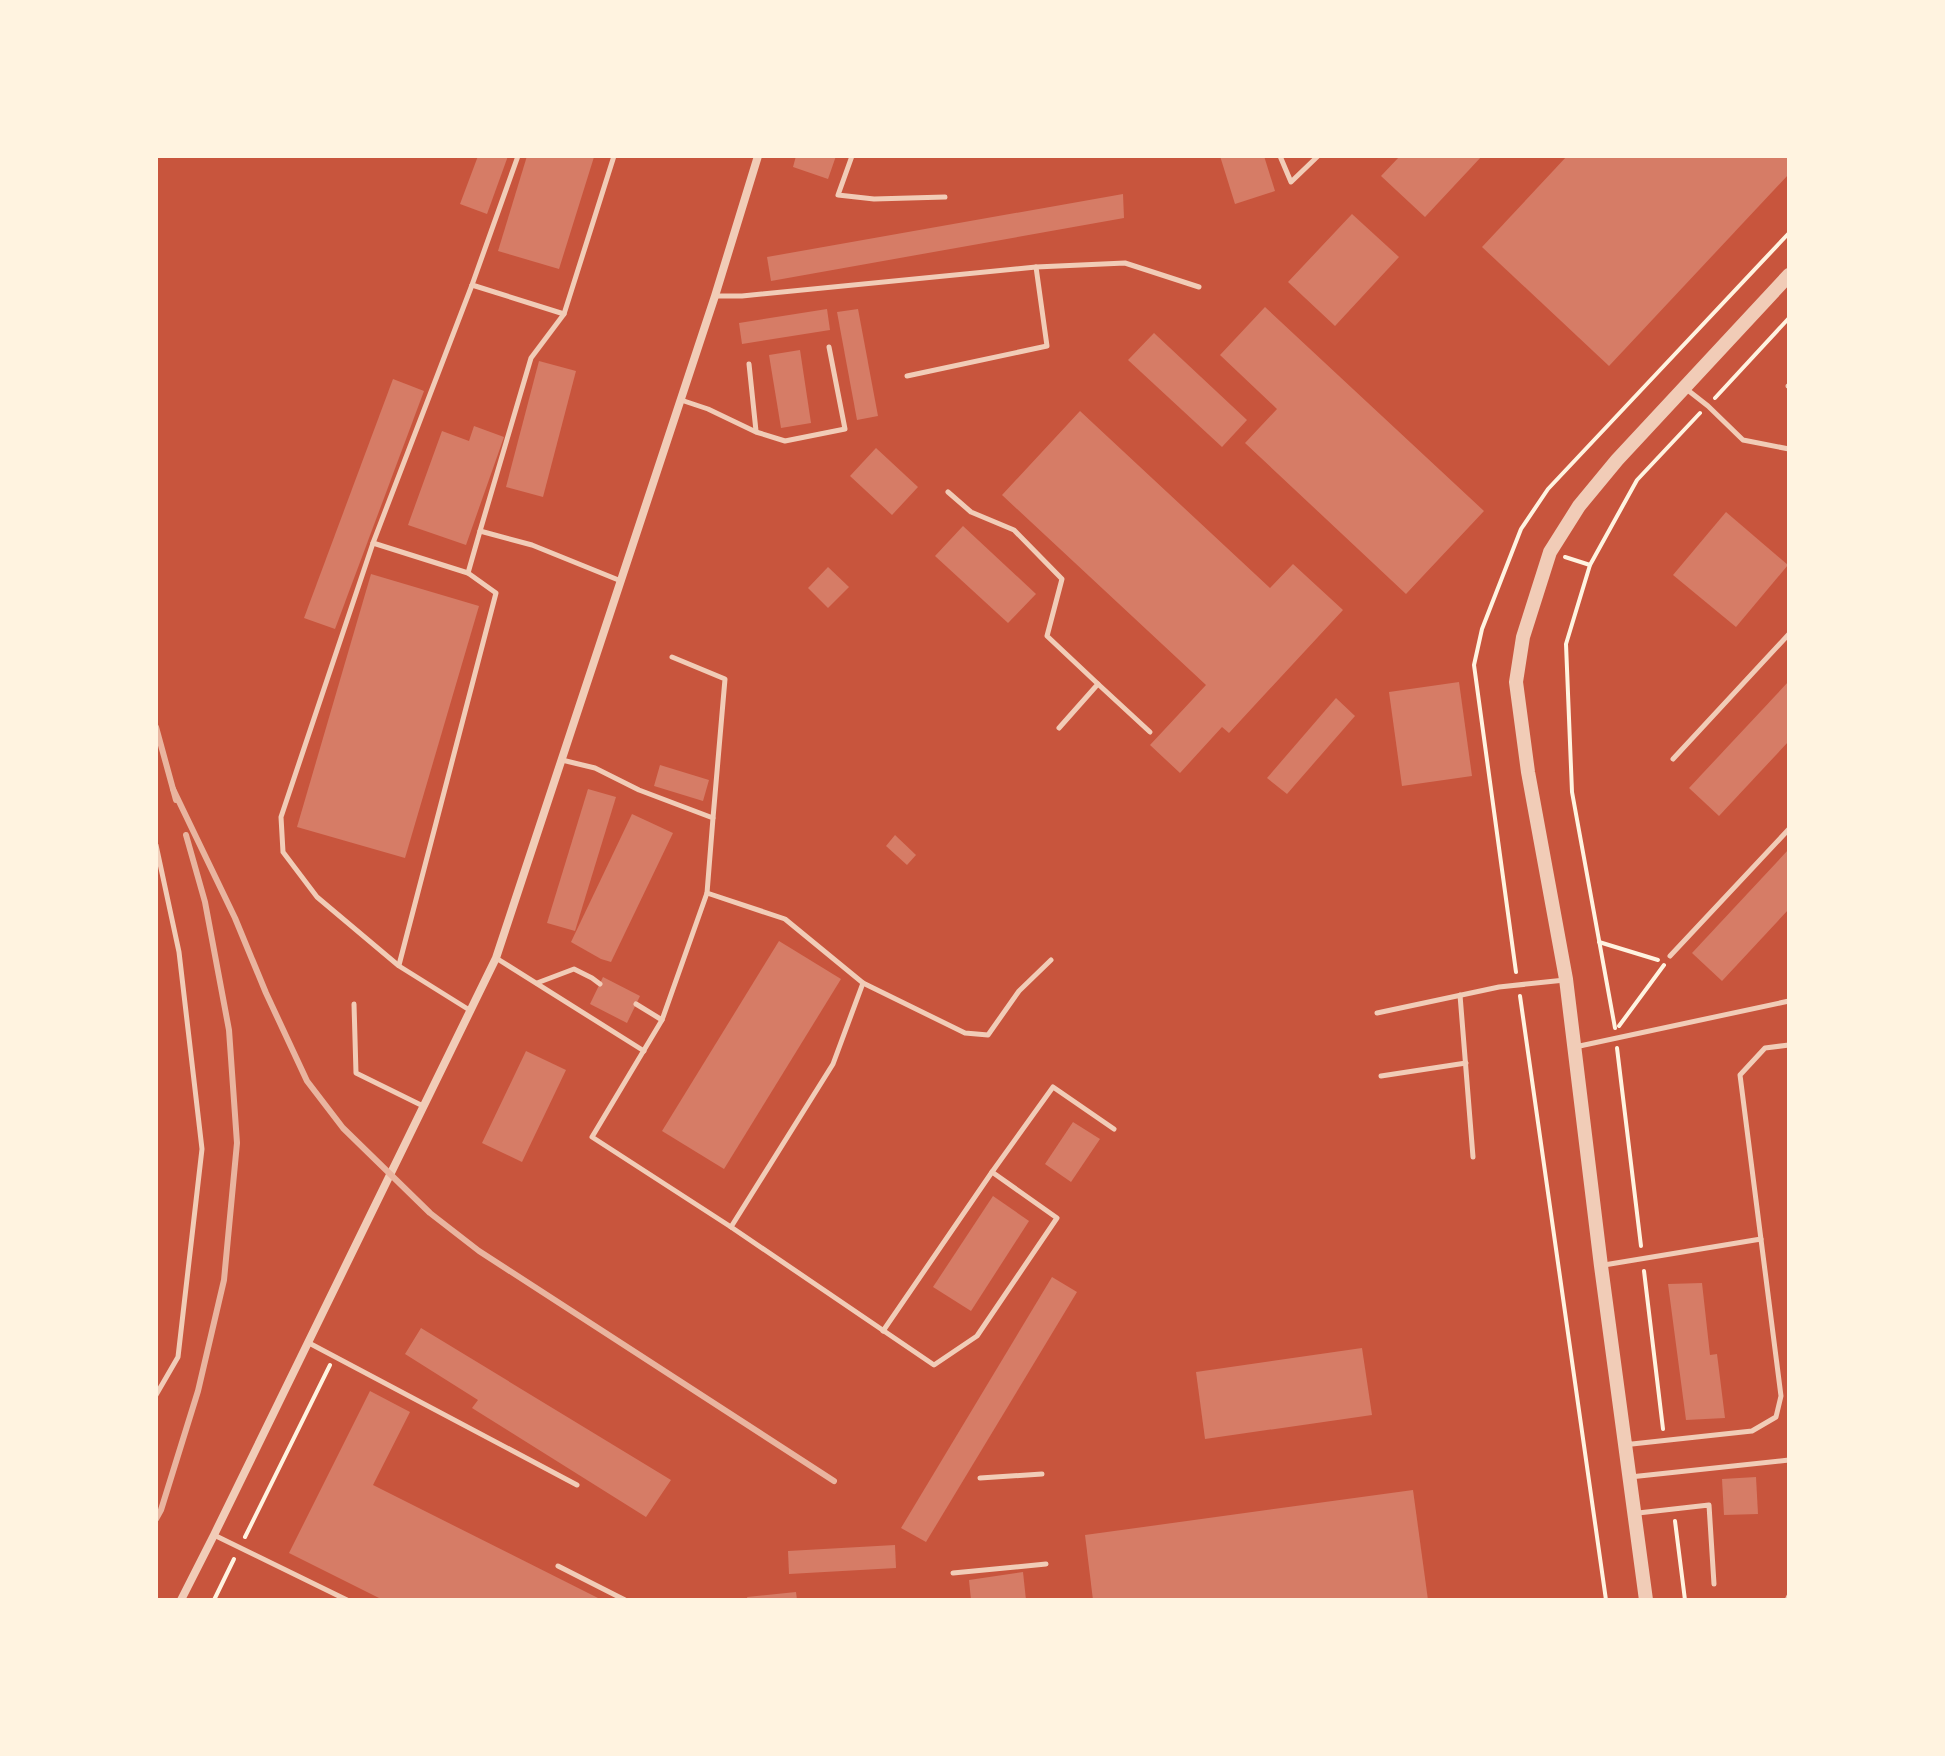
<svg xmlns="http://www.w3.org/2000/svg" width="1945" height="1756" font-family="Merriweather,serif">
<style>
.building{fill:#d67c66}
.lines{fill:none;stroke-linecap:round;stroke-linejoin:round}
.path{stroke:#fff3e0;stroke-width:4}
.service{stroke:#f1ccb7;stroke-width:5}
.minor{stroke:#f1ccb7;stroke-width:8}
.tertiary{stroke:#f1ccb7;stroke-width:14}
.rail{stroke:#e9b49f;stroke-width:6}
</style>
<rect width="100%" height="100%" fill="#c8553d"/>
<g class="building">
<path d="M478,156H508L487,214L460,204Z"/>
<path d="M527,156L594,157L559,269L498,251Z"/>
<path d="M796,156H836L828,179L793,167Z"/>
<path d="M1220,156H1264L1275,191L1235,204Z"/>
<path d="M1400,156H1482L1425,217L1381,176Z"/>
<path d="M1567,156H1789V174L1609,366L1482,247Z"/>
<path d="M1123,194L1124,218L771,281L767,257Z"/>
<path d="M1352,214L1399,257L1335,326L1288,282Z"/>
<path d="M1265,307L1484,511L1406,594L1245,443L1277,409L1220,355Z"/>
<path d="M827,309L830,330L742,344L739,323Z"/>
<path d="M858,309L878,416L857,420L837,312Z"/>
<path d="M1154,333L1247,420L1222,447L1128,360Z"/>
<path d="M800,350L811,423L781,428L769,355Z"/>
<path d="M539,361L576,371L543,497L506,487Z"/>
<path d="M393,379L424,391L335,629L304,618Z"/>
<path d="M1080,411L1270,588L1293,564L1343,610L1229,733L1222,727L1180,773L1150,745L1206,685L1002,495Z"/>
<path d="M474,426L504,437L466,545L408,525L442,431L469,441Z"/>
<path d="M876,448L918,487L892,515L850,476Z"/>
<path d="M1726,512L1788,565L1736,627L1673,575Z"/>
<path d="M963,526L1036,594L1008,623L935,556Z"/>
<path d="M828,567L849,587L828,608L808,588Z"/>
<path d="M371,574L479,606L405,858L297,827Z"/>
<path d="M1789,681V741L1719,816L1689,788Z"/>
<path d="M1459,682L1472,776L1402,786L1389,692Z"/>
<path d="M1336,698L1355,716L1287,794L1267,778Z"/>
<path d="M660,765L709,780L703,801L654,786Z"/>
<path d="M588,789L616,797L575,931L547,923Z"/>
<path d="M632,814L673,833L611,962L601,959L571,942Z"/>
<path d="M895,835L916,855L907,865L886,846Z"/>
<path d="M1789,849V909L1722,981L1692,953Z"/>
<path d="M779,941L841,979L724,1169L662,1131Z"/>
<path d="M603,977L640,996L627,1023L590,1004Z"/>
<path d="M526,1051L566,1070L522,1162L482,1143Z"/>
<path d="M1073,1122L1100,1139L1071,1182L1045,1164Z"/>
<path d="M993,1196L1029,1221L971,1311L933,1287Z"/>
<path d="M1052,1277L1077,1292L926,1542L901,1528Z"/>
<path d="M1702,1283L1710,1355L1717,1354L1725,1418L1686,1420L1668,1284Z"/>
<path d="M421,1328L671,1480L646,1517L472,1408L478,1400L405,1354Z"/>
<path d="M1362,1348L1372,1415L1205,1439L1196,1372Z"/>
<path d="M370,1391L410,1412L373,1485L602,1600H383L289,1553Z"/>
<path d="M1756,1477L1758,1514L1724,1515L1722,1479Z"/>
<path d="M1413,1490L1428,1600H1093L1085,1535Z"/>
<path d="M895,1545L896,1568L789,1574L788,1551Z"/>
<path d="M1023,1572L1026,1600H971L969,1580Z"/>
<path d="M796,1592L797,1600H748L747,1597Z"/>
</g>
<g class="lines">
<g class="path">
<path d="M1715,398L1789,318"/>
<path d="M1565,557L1590,565"/>
<path d="M1599,942L1658,960"/>
<path d="M1516,972L1474,665L1482,629L1521,529L1548,489L1789,233"/>
<path d="M1520,996L1606,1600"/>
<path d="M1619,1026L1664,965"/>
<path d="M1615,1028L1572,792L1566,644L1590,565L1637,480L1700,413"/>
<path d="M1617,1048L1641,1246"/>
<path d="M1644,1271L1663,1429"/>
<path d="M1675,1521L1685,1600"/>
<path d="M245,1537L330,1365"/>
<path d="M214,1600L234,1559"/>
</g>
<g class="service">
<path d="M852,156L838,195L874,199L945,197"/>
<path d="M1280,156L1291,182L1318,156"/>
<path d="M1036,267L1125,263L1199,287"/>
<path d="M472,285L564,314"/>
<path d="M715,296H742L1036,267L1047,346L907,376"/>
<path d="M749,364L756,431"/>
<path d="M1788,386H1789"/>
<path d="M1685,388L1708,406L1743,440L1789,449"/>
<path d="M681,400L708,409L756,432L785,441L845,429L829,347"/>
<path d="M948,492L971,512L1014,530L1062,579L1047,636L1098,684L1059,728"/>
<path d="M480,531L531,358L564,314L614,156"/>
<path d="M373,543L472,285L518,156"/>
<path d="M672,657L725,679L713,818"/>
<path d="M1098,684L1150,732"/>
<path d="M1673,759L1789,634"/>
<path d="M562,760L595,768L639,790L713,818L707,893L662,1020"/>
<path d="M156,845L179,952L202,1149L178,1357L156,1395"/>
<path d="M707,893L785,919L863,983L833,1064L731,1227"/>
<path d="M1670,956L1789,829"/>
<path d="M496,958L644,1051"/>
<path d="M399,965L496,593L468,573"/>
<path d="M537,983L574,969L592,978L600,984"/>
<path d="M863,983L965,1033L988,1035L1019,991L1051,960"/>
<path d="M1460,995L1473,1157"/>
<path d="M354,1004L356,1073L423,1106"/>
<path d="M636,1004L662,1020L592,1137L731,1227L934,1365L977,1336L1057,1218L992,1172L1053,1087L1114,1129"/>
<path d="M471,1011L399,966L317,897L283,852L281,817L373,543L468,573L480,531L532,545L621,581"/>
<path d="M1377,1013L1499,987L1565,980"/>
<path d="M1575,1047L1789,1001"/>
<path d="M1381,1076L1466,1063"/>
<path d="M1604,1265L1761,1239"/>
<path d="M883,1331L992,1172"/>
<path d="M309,1343L577,1485"/>
<path d="M1626,1442L1632,1444L1752,1431L1776,1417L1781,1396L1740,1075L1765,1048L1789,1045"/>
<path d="M1630,1477L1789,1460"/>
<path d="M980,1478L1042,1474"/>
<path d="M1638,1513L1709,1505L1714,1584"/>
<path d="M214,1535L347,1600"/>
<path d="M558,1566L625,1600"/>
<path d="M953,1573L1046,1564"/>
<path d="M1787,1600L1789,1596"/>
</g>
<path class="minor" d="M181,1600L214,1535L496,958L715,296L758,156"/>
<path class="tertiary" d="M1646,1600L1601,1266L1566,979L1528,772L1516,682L1523,637L1550,552L1579,506L1617,460L1789,275"/>
<g class="rail">
<path d="M156,727L176,800"/>
<path d="M173,789L235,918L266,993L307,1081L343,1128L430,1213L479,1251L834,1481"/>
<path d="M156,1519L161,1510L198,1391L224,1280L237,1143L229,1030L205,902L186,835"/>
</g>
</g>
<rect width="1945" height="1756" fill="none" stroke="#fff3e0" stroke-width="316"/>
</svg>
